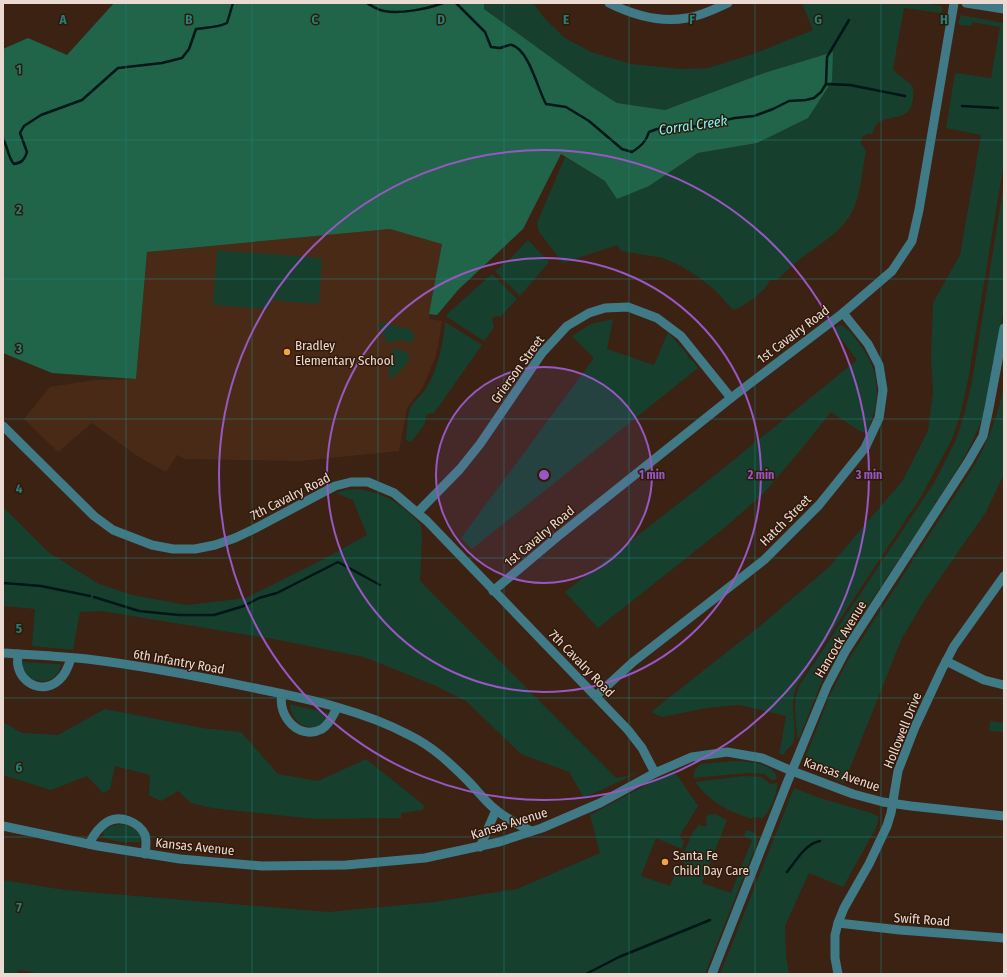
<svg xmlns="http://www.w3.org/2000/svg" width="1007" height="977" font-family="'Fira Sans Condensed',sans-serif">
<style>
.built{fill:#492a17}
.green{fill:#173f2e}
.forest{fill:#206549}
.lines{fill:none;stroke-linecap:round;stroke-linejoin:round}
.stream{stroke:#001617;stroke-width:2.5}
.minor{stroke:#407a87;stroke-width:9}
.grid{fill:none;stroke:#258078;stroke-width:1;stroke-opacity:0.55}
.ring{fill:none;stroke:#9758c4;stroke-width:2}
.poi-dot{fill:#f3a442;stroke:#30190a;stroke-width:1.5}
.labels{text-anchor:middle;stroke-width:3;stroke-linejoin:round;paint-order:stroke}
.street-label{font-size:13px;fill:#ebdad1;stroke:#30190a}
.poi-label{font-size:13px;fill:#ebdad1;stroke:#30190a;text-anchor:start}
.water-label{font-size:14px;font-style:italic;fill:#79f7fa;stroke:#30190a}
.grid-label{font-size:13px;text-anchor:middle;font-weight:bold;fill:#258078;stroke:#30190a;stroke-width:3;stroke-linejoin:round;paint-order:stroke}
.centre{fill:#9758c4;stroke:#30190a;stroke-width:2}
.ring-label{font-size:12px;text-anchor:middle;font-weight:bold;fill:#9758c4;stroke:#30190a;stroke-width:3;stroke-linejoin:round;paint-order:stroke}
</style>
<rect width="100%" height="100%" fill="#3b2213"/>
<path class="built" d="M390,229L442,243L429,319L442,321L438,346L435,358L423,387L407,408L399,451L300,461L185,459L177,455L166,472L137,456L92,423L58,452L24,419L50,387L94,380L136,379L147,252Z"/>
<g class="green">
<path d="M484,3H533L545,19L565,38L591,52L631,64L682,69L708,68L753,54L813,30L802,3H923L941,6L943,8L941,13L904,8L893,69C898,76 907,79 912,86C914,90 913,94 913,98C911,123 891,113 878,123C875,125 874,130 872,134H867L862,137L861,143L866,151C862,171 861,195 851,214C841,232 816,247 800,259C792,266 784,273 777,280H770C768,282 768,285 765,288C760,294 741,309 733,310L716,291L697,276L681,266L663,258L621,251L617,245L563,263L539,232L537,223L565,157L605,181L649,186L698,153L757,143L833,52L764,73L665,110L617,103L589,85L484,9Z"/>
<path d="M961,15L1004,23V162L968,380L960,415L952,439L922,495L797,685C788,705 797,721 794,741C792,747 785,749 784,755L779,754L786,716L739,705L707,708L662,717L651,712L765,622L829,567L903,480L928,431L933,392L931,358L933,303L960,255L981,135L946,128L955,73L991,78L1000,27L972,22L971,26L960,25L958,23Z"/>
<path d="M1004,183V307L995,359L993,361L985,407H984L983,409H985C975,443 956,471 937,501L936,500L934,502L936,503L866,609L865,608L863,610L864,611L826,671L798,741C796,723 792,704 799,686L934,483L956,440L965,411L972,382Z"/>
<path d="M528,240L549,262L520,296L495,271L510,259Z"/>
<path d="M217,250L322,258L319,304L270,300L269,309L213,305Z"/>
<path d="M492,274L517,299L500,317L496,316L492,319L494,328L484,341L447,317L446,315Z"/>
<path d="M613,319L607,349L654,365L668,332L687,354L689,359L693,361L698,368L472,549L461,538L594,358L572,336L591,324Z"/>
<path d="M445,322L482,345L434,413H431L426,415L425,424L411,442L406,440C407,431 407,417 410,409C412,402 421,396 425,390C438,370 443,345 445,322Z"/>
<path d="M383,323L409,329L414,334V339L411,342L398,340L391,343H388L379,327L380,324Z"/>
<path d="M840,325C848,328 853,335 858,342C881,370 882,401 866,433L860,431L831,412L798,453L763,494L723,529L598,628L565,592L715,475L857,360L835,330L836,327Z"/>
<path d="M397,349L407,352L409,360C405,368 398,370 394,377H389V359L393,350Z"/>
<path d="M1004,383V474L986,512L926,598L902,638L844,783L814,770L815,769L812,768L810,769L807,767L808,766L805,761L806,756L829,697L847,662L974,466C989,439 999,414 1004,383Z"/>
<path d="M356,489C384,492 402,504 421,525L422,537L420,581L616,778L629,776L636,772L635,774L584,798L569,772L521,754L466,701L436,686L364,657L279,640L101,611L80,612L73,650L32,646L35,609L3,606V507L48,552L99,584L132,595L187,605L246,598L322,560L367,535L353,500L336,493L346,490Z"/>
<path d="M21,662L60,664L61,665C56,685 38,684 24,675Z"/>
<path d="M290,705H293L324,712L328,713C324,734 293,732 290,705Z"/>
<path d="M105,709L202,728L241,732L278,774L318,781L366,759L420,802L424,806L423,810L401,813V818L314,819L212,808L191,803L178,791L161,801L149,795L150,775L115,766L110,789L103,793L87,776L51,790L3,775V722L22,733L58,735Z"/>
<path d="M990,721L1004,723V732L989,731Z"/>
<path d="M734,761C748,762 773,762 777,778C772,783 769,778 765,774L748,773L693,778L695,769L701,764Z"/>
<path d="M669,773H674L677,775L694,800L696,804H698V806L679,837L684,841L682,849L656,838L641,876L670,886L677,869L682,870L685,863L682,862L686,854L684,852L693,832L700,823L701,826H707L706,816L711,814V815L715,814L727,820L702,883L731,893L752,840L744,836L746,830C754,831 758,835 757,843L705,974H34L33,972L18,970L17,974L3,973V880L64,890L329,912L434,902L517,889L600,853L590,815Z"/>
<path d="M744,776L762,777L770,784L777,783C778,792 770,813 762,818L753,817L752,819C729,812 710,802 695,782Z"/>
<path d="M794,788L820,798L871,813L879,817L876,828L843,887L809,873L785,926L786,956L789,974H720Z"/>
<path d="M122,824C131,826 143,832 140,842C128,843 114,842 103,837L104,830L111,826Z"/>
</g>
<path class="forest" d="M114,3H484V9L589,85L617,103L665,110L764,73L833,52L832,81L808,118L757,143L698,153L649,186L617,199L605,181L561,154L523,229L458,290L437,315L429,314L442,244L390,229L147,252L136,379L52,373L3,353V49L28,38L67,55Z"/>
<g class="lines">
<g class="stream">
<path d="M367,3C372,6 378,10 384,11C401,14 427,9 443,3"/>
<path d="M456,3L485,32L491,47C494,47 497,48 500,48C505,47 508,44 512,45C529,50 538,90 546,104L566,107L589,121L622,149L632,152C641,146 646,142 649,132L657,129H675L698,126L735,118L754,116L773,109L789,101L806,100L814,98L821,92L826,84L850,85L905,96"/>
<path d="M826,84L827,57L849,20"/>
<path d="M962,106L998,108"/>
<path d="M3,139C8,147 8,158 14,164C22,163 25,159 27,152L20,133L24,126L41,115L82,100L118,68L162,63L182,58L189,49L196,29C207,27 217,28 227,23L233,3"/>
<path d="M3,583L41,586L90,596"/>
<path d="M94,597L139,611L179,615H214L244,606L259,598L277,593L338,562L380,585"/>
<path d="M787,872C796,861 805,844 820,841"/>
<path d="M586,974L619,957L710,920"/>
</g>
<g class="minor">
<path d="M609,3C633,15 660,23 687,18C701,16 715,9 728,3"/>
<path d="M966,3L1004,9"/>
<path d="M3,426L94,516L113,530L152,545L173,549H195L215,545L235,538L254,529L335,486L351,482H368L394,493L427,521L628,730L642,748L655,773"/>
<path d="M418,512L460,469L480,444L542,353L567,326L589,313L605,308L628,307L657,318L681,336L731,398"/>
<path d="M493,591L557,537L731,398L843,313L892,271L912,241L919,210L954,3"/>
<path d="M3,653C31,655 59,656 87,659C145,666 202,677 259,689C309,699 364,711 409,735C432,746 450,763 468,781C477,790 485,801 495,809C505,818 519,825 531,831"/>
<path d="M18,654C18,658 17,663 18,666C22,685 44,694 59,680C65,675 69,665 71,658"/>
<path d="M946,661L984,680L1004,685"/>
<path d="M282,694C277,716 299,741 322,729C330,724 333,715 337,708"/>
<path d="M596,696L633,662L764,560L819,505L865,448L879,418L883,390L879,365L868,344L843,313"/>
<path d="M3,826L98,846L180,859L262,866L346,865L425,858L499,842L542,828L600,803L655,773L692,757L727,752L762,758L792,771L853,794L883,802L911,806L1004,816"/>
<path d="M89,844C93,836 99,827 107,822C120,814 139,822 145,835C147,841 146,847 145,854"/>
<path d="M480,847L496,810"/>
<path d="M838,923L900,930L1004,938"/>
<path d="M712,974L787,783L827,686L846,650L968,462L983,436L989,408L1004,328"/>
<path d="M838,974L835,958V935L838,923L844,908L869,864L887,826L891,813L898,771L915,727L942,669L954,646L1004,576"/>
</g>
</g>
<path class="grid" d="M126,3V974M252,3V974M378,3V974M504,3V974M629,3V974M755,3V974M881,3V974M3,140H1004M3,279H1004M3,419H1004M3,558H1004M3,698H1004M3,837H1004"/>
<circle cx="544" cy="475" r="108" fill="#9758c4" fill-opacity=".12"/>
<g class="ring">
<circle cx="544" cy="475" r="108"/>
<circle cx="544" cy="475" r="217"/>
<circle cx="544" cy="475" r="325"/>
</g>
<g class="poi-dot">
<circle cx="287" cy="352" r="4"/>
<circle cx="665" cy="862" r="4"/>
</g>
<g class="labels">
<g class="street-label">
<text transform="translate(793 334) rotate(-37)" y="5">1st Cavalry Road</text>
<text transform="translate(517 369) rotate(-54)" y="5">Grierson Street</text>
<text transform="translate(290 496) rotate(-27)" y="5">7th Cavalry Road</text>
<text transform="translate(785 520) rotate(-45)" y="5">Hatch Street</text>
<text transform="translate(539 536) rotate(-40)" y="5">1st Cavalry Road</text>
<text transform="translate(840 639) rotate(-59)" y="5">Hancock Avenue</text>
<text transform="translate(179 661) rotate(10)" y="5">6th Infantry Road</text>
<text transform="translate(582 663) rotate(46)" y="5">7th Cavalry Road</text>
<text transform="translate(902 730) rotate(-68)" y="5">Hollowell Drive</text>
<text transform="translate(842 774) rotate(19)" y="5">Kansas Avenue</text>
<text transform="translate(509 823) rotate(-17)" y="5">Kansas Avenue</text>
<text transform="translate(195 846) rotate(6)" y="5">Kansas Avenue</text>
<text transform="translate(922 919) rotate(4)" y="5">Swift Road</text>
</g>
<g class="poi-label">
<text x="295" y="350">Bradley<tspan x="295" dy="15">Elementary School</tspan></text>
<text x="673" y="860">Santa Fe<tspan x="673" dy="15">Child Day Care</tspan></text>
</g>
<g class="water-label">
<text transform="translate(693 125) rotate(-8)" y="5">Corral Creek</text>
</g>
</g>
<g class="grid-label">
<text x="63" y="24">A</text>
<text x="189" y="24">B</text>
<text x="315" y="24">C</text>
<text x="441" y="24">D</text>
<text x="566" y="24">E</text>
<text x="692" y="24">F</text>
<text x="818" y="24">G</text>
<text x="944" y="24">H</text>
<text x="19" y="74">1</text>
<text x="19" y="214">2</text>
<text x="19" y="353">3</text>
<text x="19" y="493">4</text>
<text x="19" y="633">5</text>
<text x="19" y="772">6</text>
<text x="19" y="912">7</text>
</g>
<circle cx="544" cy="475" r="6" class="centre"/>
<g class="ring-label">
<text x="652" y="479">1 min</text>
<text x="761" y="479">2 min</text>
<text x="869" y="479">3 min</text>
</g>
<rect width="1007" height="977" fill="none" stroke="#ebdad1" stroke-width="8"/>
</svg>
